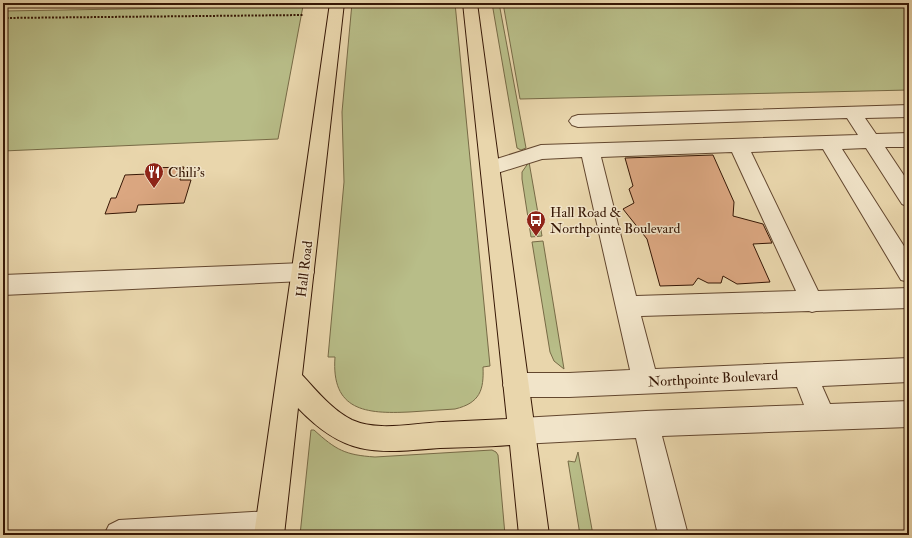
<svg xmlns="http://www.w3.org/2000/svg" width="912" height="538" font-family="'IM FELL Double Pica',serif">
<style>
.green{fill:#b8bd88;stroke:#776a46}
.building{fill:#dba781;stroke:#361705}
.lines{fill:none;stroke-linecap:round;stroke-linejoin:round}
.minor-casing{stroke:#63472f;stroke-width:2}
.highway-casing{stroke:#361705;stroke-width:2}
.path{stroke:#361705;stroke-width:2;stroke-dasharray:2 1.5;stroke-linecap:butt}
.minor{fill:#f1e4c9;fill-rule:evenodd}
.highway{fill:#e9d6ac;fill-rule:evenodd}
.labels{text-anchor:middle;stroke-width:3;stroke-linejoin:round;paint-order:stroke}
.poi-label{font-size:14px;fill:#361705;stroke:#f1e4c9;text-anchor:start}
.street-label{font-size:14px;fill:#361705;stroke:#f1e4c9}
</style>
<rect width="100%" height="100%" fill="#e9d6ac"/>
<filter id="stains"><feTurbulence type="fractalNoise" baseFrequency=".005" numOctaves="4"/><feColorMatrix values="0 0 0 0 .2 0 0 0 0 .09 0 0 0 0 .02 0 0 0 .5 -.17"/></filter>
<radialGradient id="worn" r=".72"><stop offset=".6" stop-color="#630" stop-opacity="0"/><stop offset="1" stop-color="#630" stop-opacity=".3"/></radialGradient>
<g class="green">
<path d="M352,3H455L490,366L483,367C484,390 480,403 455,409C440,410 424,411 409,412C366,414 331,411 335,357H328L344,182L342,112Z"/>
<path d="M492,3H499L526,148L521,150L517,148Z"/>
<path d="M503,3H909V90L520,99Z"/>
<path d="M303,6L278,139L3,151V11Z"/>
<path d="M529,162L542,236L531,237L522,179V172Z"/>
<path d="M543,241L564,369L554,361L550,352L532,242Z"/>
<path d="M311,430H314C336,450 345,455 375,457L492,450L496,452L498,455L505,535H300Z"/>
<path d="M578,452L593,535H580L568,461L575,462Z"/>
</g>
<g class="building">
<path d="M713,155L734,202L733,216L763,224L772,243L753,244L770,282L737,284L723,276L721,283H708L698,278L693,285L660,286L647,239L623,209L634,203L629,189L633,186L625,158Z"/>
<path d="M184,167L180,180H191L184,203L138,205L136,212L105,214L111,198H116L125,175L148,174L150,168Z"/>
</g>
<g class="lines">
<g class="minor-casing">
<g id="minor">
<path d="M909,105V117L865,118L876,134L909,133V147H885L909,183V207L902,204L866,148L842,149L909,254V282L901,280L823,149L751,152L818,291L909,288V308L816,311L812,312L809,311L641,316L655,369L909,358V382L822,386L830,404L909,401V427L662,436L688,535H658L636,438L521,444L512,440L508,431L512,422L521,418L646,411L804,405L797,387L569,397H516L507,394L503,385L507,376L516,373H569L630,370L582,157L542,159L491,175L484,173L481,168L484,163L541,145L858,135L847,118L578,127L572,125L569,121L572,117L578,115ZM732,152L796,291L636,296L601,157Z"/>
<path d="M303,263L311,265L314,272L311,279L303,281L3,295V275Z"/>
<path d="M270,511L280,515L284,525L280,535H104L109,525L119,520Z"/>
</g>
</g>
<g class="highway-casing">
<path id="highway" d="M330,3H344L302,375C317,391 332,410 352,420C379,432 414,423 443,422C464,421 486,420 507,419L463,3H477L549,535H519L510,445C486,447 463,447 440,448C376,453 346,458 298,408L284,535H254Z"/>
</g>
<path class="path" d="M3,18L304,15"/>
<use href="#minor" class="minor"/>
<use href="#highway" class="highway"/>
</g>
<defs>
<g id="restaurant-pin" transform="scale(1)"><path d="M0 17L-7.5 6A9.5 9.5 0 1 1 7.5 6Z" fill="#8f2418" stroke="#f1e4c9"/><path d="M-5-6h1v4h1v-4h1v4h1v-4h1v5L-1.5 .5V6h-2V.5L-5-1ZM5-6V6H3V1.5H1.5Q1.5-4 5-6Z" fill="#fff"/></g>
<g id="bus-pin" transform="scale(1)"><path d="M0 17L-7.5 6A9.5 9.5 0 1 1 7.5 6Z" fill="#8f2418" stroke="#f1e4c9"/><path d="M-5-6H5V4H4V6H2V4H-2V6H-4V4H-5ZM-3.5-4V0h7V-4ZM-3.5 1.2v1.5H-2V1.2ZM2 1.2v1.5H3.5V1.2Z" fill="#fff"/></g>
</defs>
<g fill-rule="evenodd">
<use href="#restaurant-pin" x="154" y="172"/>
<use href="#bus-pin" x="536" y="220"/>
</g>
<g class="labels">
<g class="poi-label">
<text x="168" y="177">Chili's</text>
<text x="550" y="217">Hall Road &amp;<tspan x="550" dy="16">Northpointe Boulevard</tspan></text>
</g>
<g class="street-label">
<text transform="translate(304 269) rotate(-83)" y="5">Hall Road</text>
<text transform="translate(713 378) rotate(-3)" y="5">Northpointe Boulevard</text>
</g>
</g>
<rect width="912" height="538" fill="none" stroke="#e9d6ac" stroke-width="16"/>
<rect x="4" y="4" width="904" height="530" fill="none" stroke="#361705" stroke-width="2"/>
<rect x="8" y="8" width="896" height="522" fill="none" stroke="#361705"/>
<rect width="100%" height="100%" filter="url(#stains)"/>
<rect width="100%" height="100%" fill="url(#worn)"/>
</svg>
